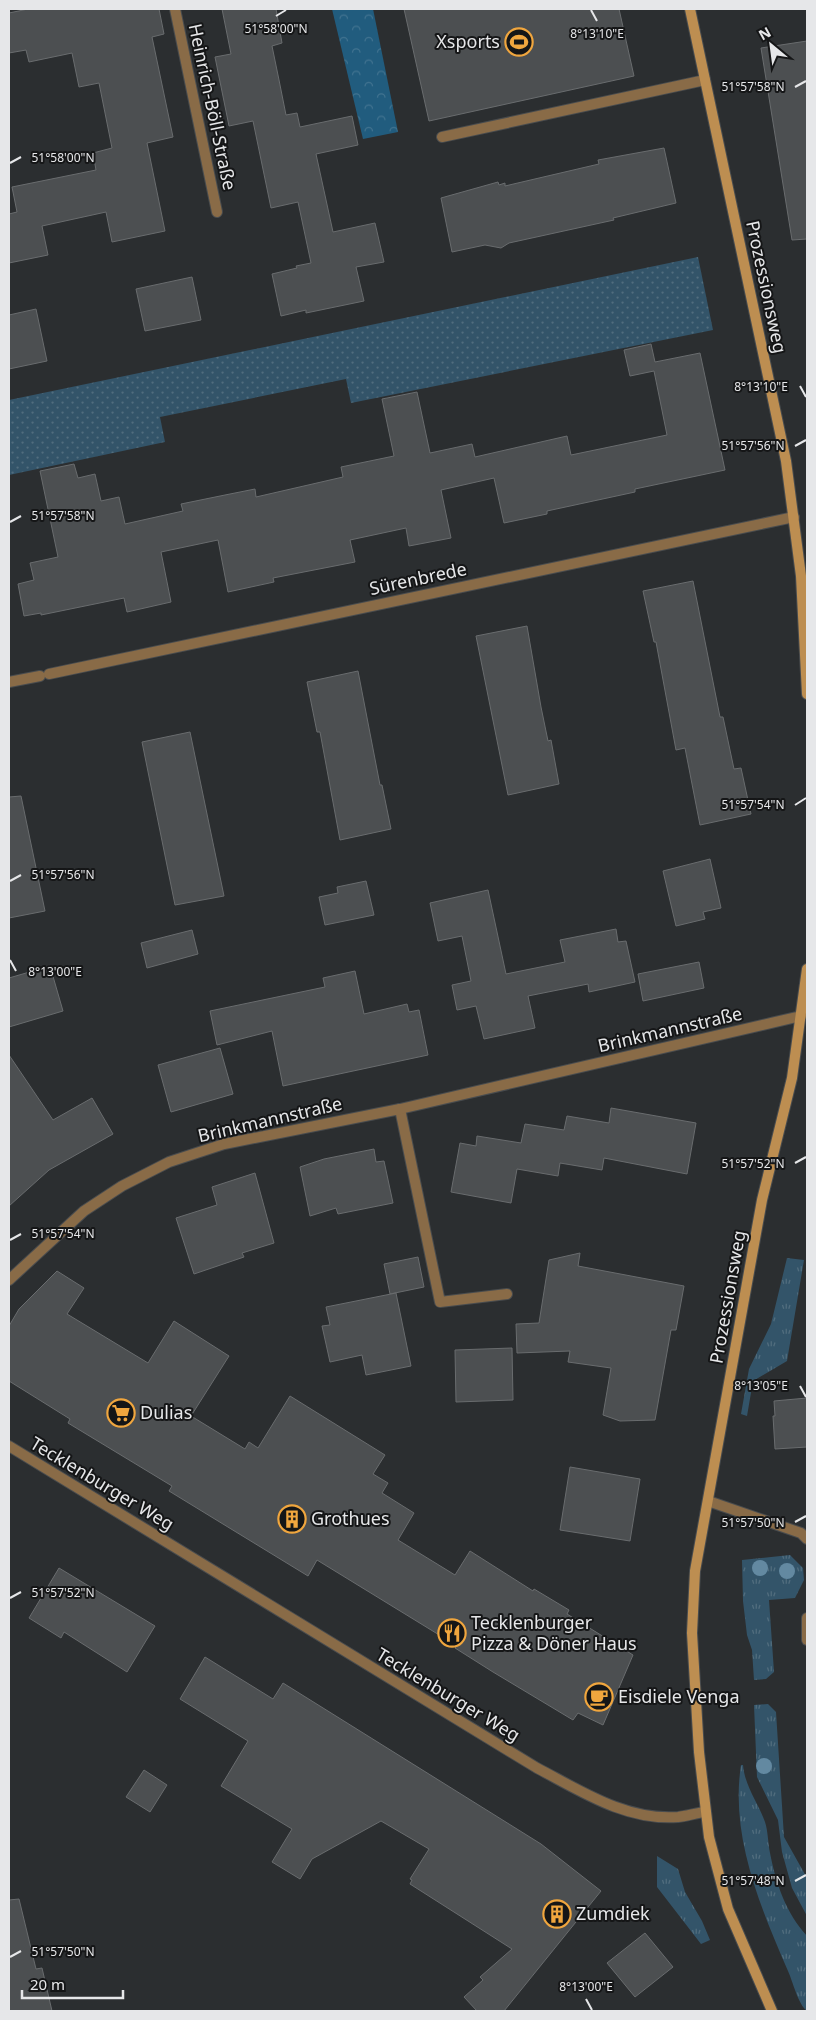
<svg xmlns="http://www.w3.org/2000/svg" width="816" height="2020" font-family="'Noto Sans',sans-serif">
<style>
.grass{fill:url(#grass-tufts)}
.forest{fill:url(#forest-crowns)}
.park{fill:url(#park-dots)}
.building{fill:#4c4f51;stroke:#696c6e}
.lines{fill:none;stroke-linecap:round;stroke-linejoin:round}
.lane-casing{stroke:#494c4e;stroke-width:12}
.street-casing{stroke:#494c4e;stroke-width:12}
.secondary-casing{stroke:#494c4e;stroke-width:12}
.lane{stroke:#896b47;stroke-width:10}
.street{stroke:#896b47;stroke-width:10}
.secondary{stroke:#bd8e51;stroke-width:10}
.tree{fill:#6389a1}
.ticks{fill:none;stroke:#e6e7e9;stroke-width:2}
.labels{text-anchor:middle;stroke-width:4;stroke-linejoin:round;paint-order:stroke}
.poi-label{font-size:18px;fill:#e6e7e9;stroke:#151617;text-anchor:start}
.street-label{font-size:18px;fill:#e6e7e9;stroke:#151617}
.ticks-label{font-size:12px;text-anchor:middle;fill:#e6e7e9;stroke:#151617;stroke-width:4;stroke-linejoin:round;paint-order:stroke}
</style>
<defs>
<pattern id="grass-tufts" width="24" height="20" patternUnits="userSpaceOnUse" patternTransform="scale(1.25)"><rect width="24" height="20" fill="#335469"/><path d="M3 7l-1-3M5 7V3M7 7l1-3M15 17l-1-3M17 17v-4M19 17l1-3" fill="none" stroke="#516d7e"/></pattern>
<pattern id="forest-crowns" width="20" height="18" patternUnits="userSpaceOnUse" patternTransform="scale(1.25)"><rect width="20" height="18" fill="#215c7e"/><path d="M2 6a3 3 0 1 1 6 0M12 15a3 3 0 1 1 6 0" fill="none" stroke="#417390"/></pattern>
<pattern id="park-dots" width="8" height="8" patternUnits="userSpaceOnUse" patternTransform="scale(1.25)"><rect width="8" height="8" fill="#335469"/><path d="M2 2h.1M6 6h.1" fill="none" stroke="#516d7e" stroke-width="1.8" stroke-linecap="round"/></pattern>
</defs>
<rect width="100%" height="100%" fill="#2b2e30"/>
<g class="grass">
<path d="M787,1258L804,1260L787,1361L753,1381L747,1416L741,1414L749,1369L771,1324Z"/>
<path d="M790,1555L803,1568L804,1580L795,1598L769,1600L774,1672L766,1679L754,1680L752,1650L747,1635L743,1601L742,1560Z"/>
<path d="M768,1704L776,1712L784,1837L807,1878V1916L792,1888L782,1852L778,1820L757,1777L754,1705Z"/>
<path d="M741,1765H743C745,1787 758,1802 765,1822C768,1831 768,1843 770,1853C776,1884 786,1913 807,1936V2011C798,2004 793,1982 788,1971C760,1906 730,1836 741,1765Z"/>
<path d="M657,1856L678,1869L685,1892L702,1921L710,1940L701,1944L657,1887Z"/>
</g>
<path class="forest" d="M332,9H373L398,132L363,139Z"/>
<path class="park" d="M698,257L713,330L351,403L346,379L160,417L165,442L9,475V400Z"/>
<g class="building">
<path d="M28,9H159L164,34L152,37L173,137L147,143L165,231L112,242L106,212L42,226L48,255L9,263V214L17,212L12,187L96,170L93,153L112,148L99,83L79,87L72,53L29,62L26,50L9,53V13Z"/>
<path d="M222,9H276L282,43L272,46L279,80L286,115L297,113L300,127L352,116L358,145L316,154L333,232L375,223L384,262L356,267L364,301L306,313V310L281,316L272,274L297,268L296,266L311,263L298,202L271,208L253,121L229,126L215,57L231,54Z"/>
<path d="M404,9H619L634,76L429,121Z"/>
<path d="M807,41V239L792,240L761,48Z"/>
<path d="M664,148L676,203L613,218L614,220L509,243L501,248L485,245L452,252L441,198L498,182L499,185L505,183V186L522,182L599,164L598,160Z"/>
<path d="M192,277L201,320L145,331L136,289Z"/>
<path d="M36,309L47,361L9,369V315Z"/>
<path d="M651,344L655,362L700,353L725,470L635,489V492L547,511V514L504,523L494,478L441,490L451,538L409,546L406,528L350,540L355,562L273,578L274,582L228,592L218,540L161,552L171,602L127,612L124,598L41,615V613L24,616L18,584L34,580L30,563L58,557L40,471L74,464L78,478L95,474L101,501L119,497L125,524L183,511L181,504L225,495L255,489L256,497L343,477L341,467L394,456L382,399L417,392L430,453L472,444L475,457L567,436L571,455L667,435L654,371L630,376L624,350Z"/>
<path d="M693,581L720,717H723L734,769L741,768L751,814L700,825L685,748L676,750L656,642H654L643,591Z"/>
<path d="M527,626L541,707L548,741L551,740L559,784L508,795L476,636Z"/>
<path d="M358,671L380,785H382L391,829L340,840L320,732H317L307,682Z"/>
<path d="M190,732L224,896L175,905L142,742Z"/>
<path d="M21,796L45,911L9,918V797Z"/>
<path d="M710,859L721,908L703,912L705,919L676,926L663,871Z"/>
<path d="M366,881L374,915L325,925L319,897L338,893L337,887Z"/>
<path d="M488,890L506,974L565,962L560,940L616,929L618,942L626,941L635,982L589,992L588,984L528,996L535,1028L484,1039L476,1006L457,1010L452,985L471,981L462,936L438,941L430,903Z"/>
<path d="M192,930L198,954L147,968L141,943Z"/>
<path d="M699,962L704,988L643,1001L638,974Z"/>
<path d="M50,966L63,1011L9,1027V978Z"/>
<path d="M355,971L364,1014L407,1004L409,1012L419,1010L428,1055L283,1086L272,1031L217,1045L210,1011L325,987L323,978Z"/>
<path d="M220,1048L233,1094L171,1112L158,1065Z"/>
<path d="M9,1055L53,1120L92,1098L113,1134L49,1170L9,1206Z"/>
<path d="M611,1108L696,1123L687,1174L604,1158L602,1170L560,1163L558,1176L517,1169L511,1203L451,1192L460,1143L476,1146L477,1136L521,1143L525,1124L564,1130L567,1116L609,1123Z"/>
<path d="M374,1149L376,1162L384,1161L393,1203L338,1214L336,1208L310,1216L300,1167L324,1159Z"/>
<path d="M255,1173L274,1243L242,1253L244,1257L194,1274L176,1218L217,1205L212,1187Z"/>
<path d="M580,1253L578,1266L684,1286L676,1330H671L655,1420L620,1421L603,1415L611,1368L568,1362L570,1351L517,1353L516,1324L539,1323L549,1260Z"/>
<path d="M418,1257L424,1287L390,1294L384,1264Z"/>
<path d="M57,1271L84,1288L67,1314L148,1363L174,1321L229,1356L191,1416L245,1449L249,1442L258,1448L290,1396L385,1455L373,1474L388,1483L382,1493L414,1513L398,1540L455,1575L470,1551L533,1591L534,1589L569,1610L567,1614L633,1655L603,1725L578,1713L573,1720L493,1672L455,1648L456,1647L436,1633L317,1560L308,1576L169,1491L172,1486L68,1423L70,1419L9,1381V1326L19,1309Z"/>
<path d="M396,1293L411,1366L366,1375L362,1355L330,1362L322,1326L330,1325L326,1307Z"/>
<path d="M512,1348L513,1400L456,1402L455,1350Z"/>
<path d="M807,1398V1447L775,1449L773,1416H775L774,1401Z"/>
<path d="M570,1467L640,1479L630,1541L560,1530Z"/>
<path d="M59,1568L155,1626L127,1672L64,1632L61,1638L29,1618Z"/>
<path d="M205,1657L273,1699L283,1683L541,1844L601,1891L504,2011H477L464,1997L483,1980L480,1977L512,1949L410,1884L412,1880L410,1879L429,1849L381,1821L312,1859L300,1879L272,1862L292,1829L221,1786L248,1741L180,1699Z"/>
<path d="M144,1770L167,1785L150,1812L126,1797Z"/>
<path d="M19,1899L36,1969L42,1968L52,2011H9V1900Z"/>
<path d="M645,1933L673,1967L635,1997L607,1963Z"/>
</g>
<g class="lines">
<g class="lane-casing">
<g id="lane">
<path d="M442,137L705,80"/>
<path d="M708,1501L801,1533L807,1539"/>
<path d="M807,1618V1640"/>
</g>
</g>
<g class="street-casing">
<g id="street">
<path d="M175,9L217,212"/>
<path d="M49,674L794,517"/>
<path d="M9,682L40,676"/>
<path d="M400,1109L440,1302L507,1294"/>
<path d="M9,1280L84,1211L122,1186L169,1162L224,1144L400,1109L801,1016"/>
<path d="M9,1446L537,1768C581,1791 626,1821 678,1817C687,1816 696,1813 705,1812"/>
</g>
</g>
<g class="secondary-casing">
<g id="secondary">
<path d="M690,9L786,461L801,576L807,694"/>
<path d="M772,2011L728,1909L709,1837L699,1752L692,1633L695,1571L762,1200L792,1078L807,969"/>
</g>
</g>
<use href="#lane" class="lane"/>
<use href="#street" class="street"/>
<use href="#secondary" class="secondary"/>
</g>
<g class="tree">
<circle cx="760" cy="1568" r="8"/>
<circle cx="787" cy="1571" r="8"/>
<circle cx="764" cy="1766" r="8"/>
</g>
<path class="ticks" d="M591,10L597,21M276,16L286,10M795,87L806,81M10,163L21,157M800,386L806,397M795,446L806,440M10,522L21,516M795,805L806,798M10,881L21,875M10,960L16,971M795,1163L806,1157M10,1240L21,1234M800,1386L806,1397M795,1522L806,1516M10,1598L21,1592M795,1881L806,1875M10,1957L21,1951M586,1999L592,2010"/>
<defs>
<g id="stadium-ring" transform="scale(1.4375)"><circle r="9.5" fill="#151617" stroke="#f0a63e" stroke-width="1.5"/><path d="M0-5a6.5 5 0 1 0 0 10a6.5 5 0 1 0 0-10ZM-3.5-1.8h7v3.6h-7Z" fill="#f0a63e"/></g>
<g id="supermarket-ring" transform="scale(1.4375)"><circle r="9.5" fill="#151617" stroke="#f0a63e" stroke-width="1.5"/><path d="M-6-5.5h2.5l.6 2H6L4.5 2H-2.5L-4.4-4H-6ZM-1.5 3.2a1.3 1.3 0 1 0 .1 0ZM3 3.2a1.3 1.3 0 1 0 .1 0Z" fill="#f0a63e"/></g>
<g id="building-ring" transform="scale(1.4375)"><circle r="9.5" fill="#151617" stroke="#f0a63e" stroke-width="1.5"/><path d="M-4-6H4V6H1V3H-1V6H-4ZM-2.5-4.3h1.7v1.8h-1.7ZM.8-4.3h1.7v1.8H.8ZM-2.5-1h1.7V.8h-1.7ZM.8-1h1.7V.8H.8Z" fill="#f0a63e"/></g>
<g id="restaurant-ring" transform="scale(1.4375)"><circle r="9.5" fill="#151617" stroke="#f0a63e" stroke-width="1.5"/><path d="M-5-6h1v4h1v-4h1v4h1v-4h1v5L-1.5 .5V6h-2V.5L-5-1ZM5-6V6H3V1.5H1.5Q1.5-4 5-6Z" fill="#f0a63e"/></g>
<g id="cafe-ring" transform="scale(1.4375)"><circle r="9.5" fill="#151617" stroke="#f0a63e" stroke-width="1.5"/><path d="M-5.5-4.5H6V0H3Q3 3.5 0 3.5H-2.5Q-5.5 3.5-5.5 0ZM3-3.2v2h1.7v-2ZM-6 4.5H4V6H-6Z" fill="#f0a63e"/></g>
</defs>
<g fill-rule="evenodd">
<use href="#stadium-ring" x="519" y="42"/>
<use href="#supermarket-ring" x="121" y="1413"/>
<use href="#building-ring" x="292" y="1519"/>
<use href="#restaurant-ring" x="452" y="1633"/>
<use href="#cafe-ring" x="599" y="1697"/>
<use href="#building-ring" x="557" y="1914"/>
</g>
<g class="labels">
<g class="poi-label">
<text x="500" y="48" text-anchor="end">Xsports</text>
<text x="140" y="1419">Dulias</text>
<text x="311" y="1525">Grothues</text>
<text x="471" y="1629">Tecklenburger<tspan x="471" dy="21">Pizza &amp; Döner Haus</tspan></text>
<text x="618" y="1703">Eisdiele Venga</text>
<text x="576" y="1920">Zumdiek</text>
</g>
<g class="street-label">
<text transform="translate(212 107) rotate(78)" y="6">Heinrich-Böll-Straße</text>
<text transform="translate(766 287) rotate(78)" y="6">Prozessionsweg</text>
<text transform="translate(418 579) rotate(-12)" y="6">Sürenbrede</text>
<text transform="translate(670 1030) rotate(-13)" y="6">Brinkmannstraße</text>
<text transform="translate(270 1120) rotate(-13)" y="6">Brinkmannstraße</text>
<text transform="translate(728 1297) rotate(-80)" y="6">Prozessionsweg</text>
<text transform="translate(102 1484) rotate(31)" y="6">Tecklenburger Weg</text>
<text transform="translate(448 1695) rotate(31)" y="6">Tecklenburger Weg</text>
</g>
</g>
<g class="ticks-label">
<text x="276" y="33">51°58'00"N</text>
<text x="597" y="38">8°13'10"E</text>
<text x="753" y="91">51°57'58"N</text>
<text x="63" y="162">51°58'00"N</text>
<text x="761" y="391">8°13'10"E</text>
<text x="753" y="450">51°57'56"N</text>
<text x="63" y="520">51°57'58"N</text>
<text x="753" y="809">51°57'54"N</text>
<text x="63" y="879">51°57'56"N</text>
<text x="55" y="976">8°13'00"E</text>
<text x="753" y="1168">51°57'52"N</text>
<text x="63" y="1238">51°57'54"N</text>
<text x="761" y="1390">8°13'05"E</text>
<text x="753" y="1527">51°57'50"N</text>
<text x="63" y="1597">51°57'52"N</text>
<text x="753" y="1885">51°57'48"N</text>
<text x="63" y="1956">51°57'50"N</text>
<text x="586" y="1991">8°13'00"E</text>
</g>
<rect width="816" height="2020" fill="none" stroke="#e6e7e9" stroke-width="20"/>
<g transform="translate(771 45) rotate(331)" stroke="#151617" stroke-width="4" paint-order="stroke">
<path d="M0-4L9 19L0 12L-9 19Z" fill="#e6e7e9"/>
<text y="-8" font-size="14" font-weight="bold" text-anchor="middle" fill="#e6e7e9">N</text>
</g>
<path d="M22 1990v8h101v-8" fill="none" stroke="#e6e7e9" stroke-width="2.5"/>
<text x="30" y="1990" font-size="15" fill="#e6e7e9" stroke="#151617" stroke-width="4" paint-order="stroke">20 m</text>
</svg>
